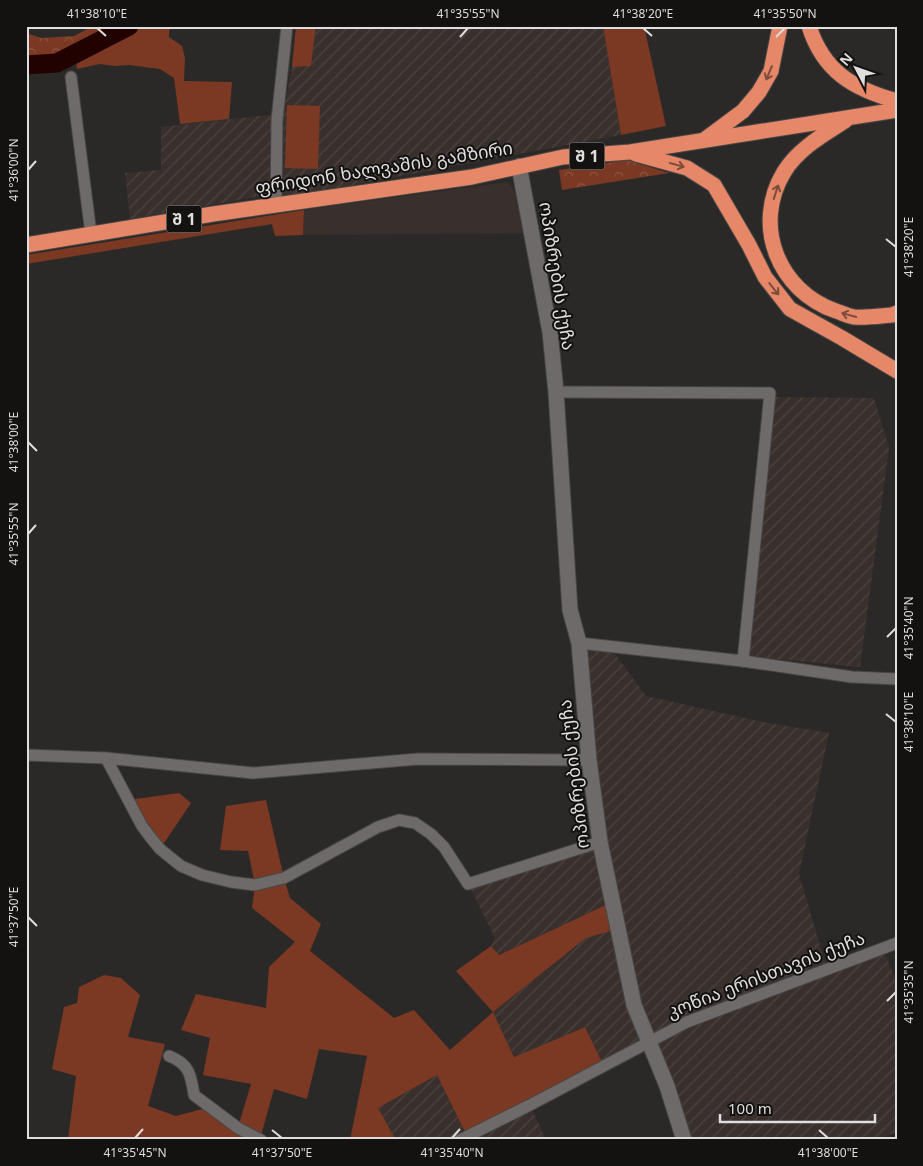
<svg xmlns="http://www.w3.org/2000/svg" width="923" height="1166" font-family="Georgia,'Noto Sans Georgian',serif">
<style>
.built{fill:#39302d}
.industrial{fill:url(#industrial-furrows)}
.green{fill:#7b3822}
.forest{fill:url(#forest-crowns)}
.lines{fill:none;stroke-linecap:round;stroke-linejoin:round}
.river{stroke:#220200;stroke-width:19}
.street-casing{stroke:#494746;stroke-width:13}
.secondary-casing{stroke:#494746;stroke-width:17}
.highway-casing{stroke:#494746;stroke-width:17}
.street{stroke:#6d6a69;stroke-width:11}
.secondary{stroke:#6d6a69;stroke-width:15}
.highway{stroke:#e68768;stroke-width:15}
.oneway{stroke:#7c4c3c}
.ticks{fill:none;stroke:#dfdddd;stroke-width:2}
.labels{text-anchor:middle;stroke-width:4;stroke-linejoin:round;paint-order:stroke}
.shield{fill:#131211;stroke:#a2a0a0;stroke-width:1}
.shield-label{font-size:16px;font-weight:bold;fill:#dfdddd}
.street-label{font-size:18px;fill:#dfdddd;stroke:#131211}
.neatline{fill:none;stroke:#dfdddd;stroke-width:2}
.ticks-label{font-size:12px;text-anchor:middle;fill:#dfdddd}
</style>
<defs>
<pattern id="industrial-furrows" width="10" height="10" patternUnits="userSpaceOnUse" patternTransform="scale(1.25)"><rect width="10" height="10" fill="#39302d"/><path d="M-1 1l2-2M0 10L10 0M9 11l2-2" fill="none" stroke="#4c4441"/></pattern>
<pattern id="forest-crowns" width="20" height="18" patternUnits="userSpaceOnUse" patternTransform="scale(1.25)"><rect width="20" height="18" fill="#7b3822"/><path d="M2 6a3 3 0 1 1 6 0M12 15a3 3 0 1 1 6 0" fill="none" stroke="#8d5442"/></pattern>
</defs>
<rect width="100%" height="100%" fill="#2b2928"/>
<path class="built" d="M508,182L516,194L532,233L303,235L304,210Z"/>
<g class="industrial">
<path d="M316,26H603L621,135L283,198L284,112L292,67L311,66Z"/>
<path d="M277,114L268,195L130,219L125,173L161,170V127Z"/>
<path d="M774,397L874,398L889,448L860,667L747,656Z"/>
<path d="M579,643L616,655L646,696L763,722L829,733L799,874L827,969L883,949L897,982V1132L876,1140H680L649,1042L604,1066L585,1027L514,1057L493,1012L586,938L618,929L612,902L498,955L491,946L495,938L468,884L600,841Z"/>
<path d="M437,1075L467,1136L530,1105L546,1140H396L378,1108Z"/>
</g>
<g class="green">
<path d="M129,26H172L169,31V37L182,46L185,58L184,81L232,82L229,119L180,124L174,78L160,69L129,65L115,66L100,64L77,69L75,54Z"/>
<path d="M296,26H316L311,66L292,67Z"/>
<path d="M603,26H644L666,126L621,135Z"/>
<path d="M287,105L320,106L318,169L285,168Z"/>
<path d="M304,210L303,235L275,236L272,224L26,264V255Z"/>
<path d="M179,793L191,803L160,849L128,800Z"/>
<path d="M266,800L284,878L290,898L321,924L310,951L394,1018L414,1010L450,1050L493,1012L456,971L491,946L499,955L612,902L618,929L586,938L493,1012L514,1057L585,1027L604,1066L467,1136L437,1075L378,1108L396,1140H350L367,1056L319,1049L307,1099L274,1089L260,1139L261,1140H68L76,1076L52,1069L64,1007L77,1003L79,987L104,975L121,978L140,995L128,1037L165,1044L148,1106L176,1116L210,1107L238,1127L251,1084L203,1075L210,1038L181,1030L196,994L266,1008L269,967L295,942L252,908L255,885L248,851L220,850L226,806Z"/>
</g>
<g class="forest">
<path d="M93,26H129L57,63L26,65V33L41,38L74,36Z"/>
<path d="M627,160L669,173L562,190L559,170Z"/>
</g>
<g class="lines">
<path class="river" d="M26,65L57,63L129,26"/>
<g class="street-casing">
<g id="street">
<path d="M71,77L91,234"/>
<path d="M276,205L277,120L287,26"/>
<path d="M556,392L770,393L743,661"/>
<path d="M579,643L743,661L852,677L897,679"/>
<path d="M26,755L106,758L253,773L418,759L589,760"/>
<path d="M106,758L142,826L151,838L160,849L181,866L202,875L231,882L255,885L284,878L378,827L399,820L415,823L431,834L444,847L468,884L600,842"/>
<path d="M169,1056C190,1064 191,1076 194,1095L238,1128L261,1140"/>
<path d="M460,1140L530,1105L687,1022L897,943"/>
</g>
</g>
<g class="secondary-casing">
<path id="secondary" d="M519,166L550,332L556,392L570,610L579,643L589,760L600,842L634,1005L667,1086L684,1140"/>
</g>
<g class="highway-casing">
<g id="highway">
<path d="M809,26C823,71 853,89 897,101"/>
<path d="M845,121C823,135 798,149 784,172C752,225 778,291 836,311C842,313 848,316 854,317C866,318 880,316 892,315L897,313"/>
<path d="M704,140L743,111L759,92L771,71L780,26"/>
<path d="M636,154L687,168L714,185L749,245L765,277L790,309L842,338L897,371"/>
<path d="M26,245L213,214L472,177L563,157L630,152L897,110"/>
</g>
</g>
<use href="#street" class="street"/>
<use href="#secondary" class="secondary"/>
<use href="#highway" class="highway"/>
</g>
<defs><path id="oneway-shaft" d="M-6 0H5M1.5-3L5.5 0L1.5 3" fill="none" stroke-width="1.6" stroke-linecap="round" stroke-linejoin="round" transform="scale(1.25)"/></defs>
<g class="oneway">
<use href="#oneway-shaft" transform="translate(769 73) rotate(113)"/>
<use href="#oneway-shaft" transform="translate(677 165) rotate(15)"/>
<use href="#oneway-shaft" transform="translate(776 192) rotate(-72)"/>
<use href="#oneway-shaft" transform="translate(774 289) rotate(51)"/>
<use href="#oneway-shaft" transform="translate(849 315) rotate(-165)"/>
</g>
<path class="ticks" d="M97,28L106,36M643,28L652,36M460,37L468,28M776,37L785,28M28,170L36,161M886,239L896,247M28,442L37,451M28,534L36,525M887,637L896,628M886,714L896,722M28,917L37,926M887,1001L896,992M272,1130L282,1138M819,1130L828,1138M135,1138L143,1129M452,1138L460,1129"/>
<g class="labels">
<g class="shield">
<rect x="569.5" y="142.5" width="35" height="27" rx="4"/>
<rect x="166.5" y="205.5" width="35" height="27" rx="4"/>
</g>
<g class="shield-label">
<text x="587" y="162">შ 1</text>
<text x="184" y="225">შ 1</text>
</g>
<g class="street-label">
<text transform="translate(384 168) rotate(-9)" y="6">ფრიდონ ხალვაშის გამზირი</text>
<text transform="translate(557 276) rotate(81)" y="6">ოპიზრების ქუჩა</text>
<text transform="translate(574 774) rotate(-97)" y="6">ოპიზრების ქუჩა</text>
<text transform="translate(766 975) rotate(-21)" y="6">კოწია ერისთავის ქუჩა</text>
</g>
</g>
<rect width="923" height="1166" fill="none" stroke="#131211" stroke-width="55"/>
<g transform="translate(856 68) rotate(311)" stroke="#131211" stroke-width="4" paint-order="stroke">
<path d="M0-4L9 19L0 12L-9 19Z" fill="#dfdddd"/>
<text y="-8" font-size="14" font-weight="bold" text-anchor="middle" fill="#dfdddd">N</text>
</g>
<path d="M720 1114v8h155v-8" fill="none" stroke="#dfdddd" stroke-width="2.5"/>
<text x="728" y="1114" font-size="15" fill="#dfdddd" stroke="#131211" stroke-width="4" paint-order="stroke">100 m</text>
<rect x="28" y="28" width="868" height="1110" class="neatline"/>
<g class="ticks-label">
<text x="97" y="18">41°38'10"E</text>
<text x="468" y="18">41°35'55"N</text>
<text x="643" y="18">41°38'20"E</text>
<text x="785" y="18">41°35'50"N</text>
<text transform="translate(14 170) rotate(-90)" y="4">41°36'00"N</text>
<text transform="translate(909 247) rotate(-90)" y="4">41°38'20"E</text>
<text transform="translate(14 442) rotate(-90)" y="4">41°38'00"E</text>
<text transform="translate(14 534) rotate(-90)" y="4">41°35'55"N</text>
<text transform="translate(909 628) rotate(-90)" y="4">41°35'40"N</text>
<text transform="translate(909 722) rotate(-90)" y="4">41°38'10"E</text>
<text transform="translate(14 917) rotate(-90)" y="4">41°37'50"E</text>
<text transform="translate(909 992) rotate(-90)" y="4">41°35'35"N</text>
<text x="135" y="1157">41°35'45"N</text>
<text x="282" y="1157">41°37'50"E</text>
<text x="452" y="1157">41°35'40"N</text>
<text x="828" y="1157">41°38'00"E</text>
</g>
</svg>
